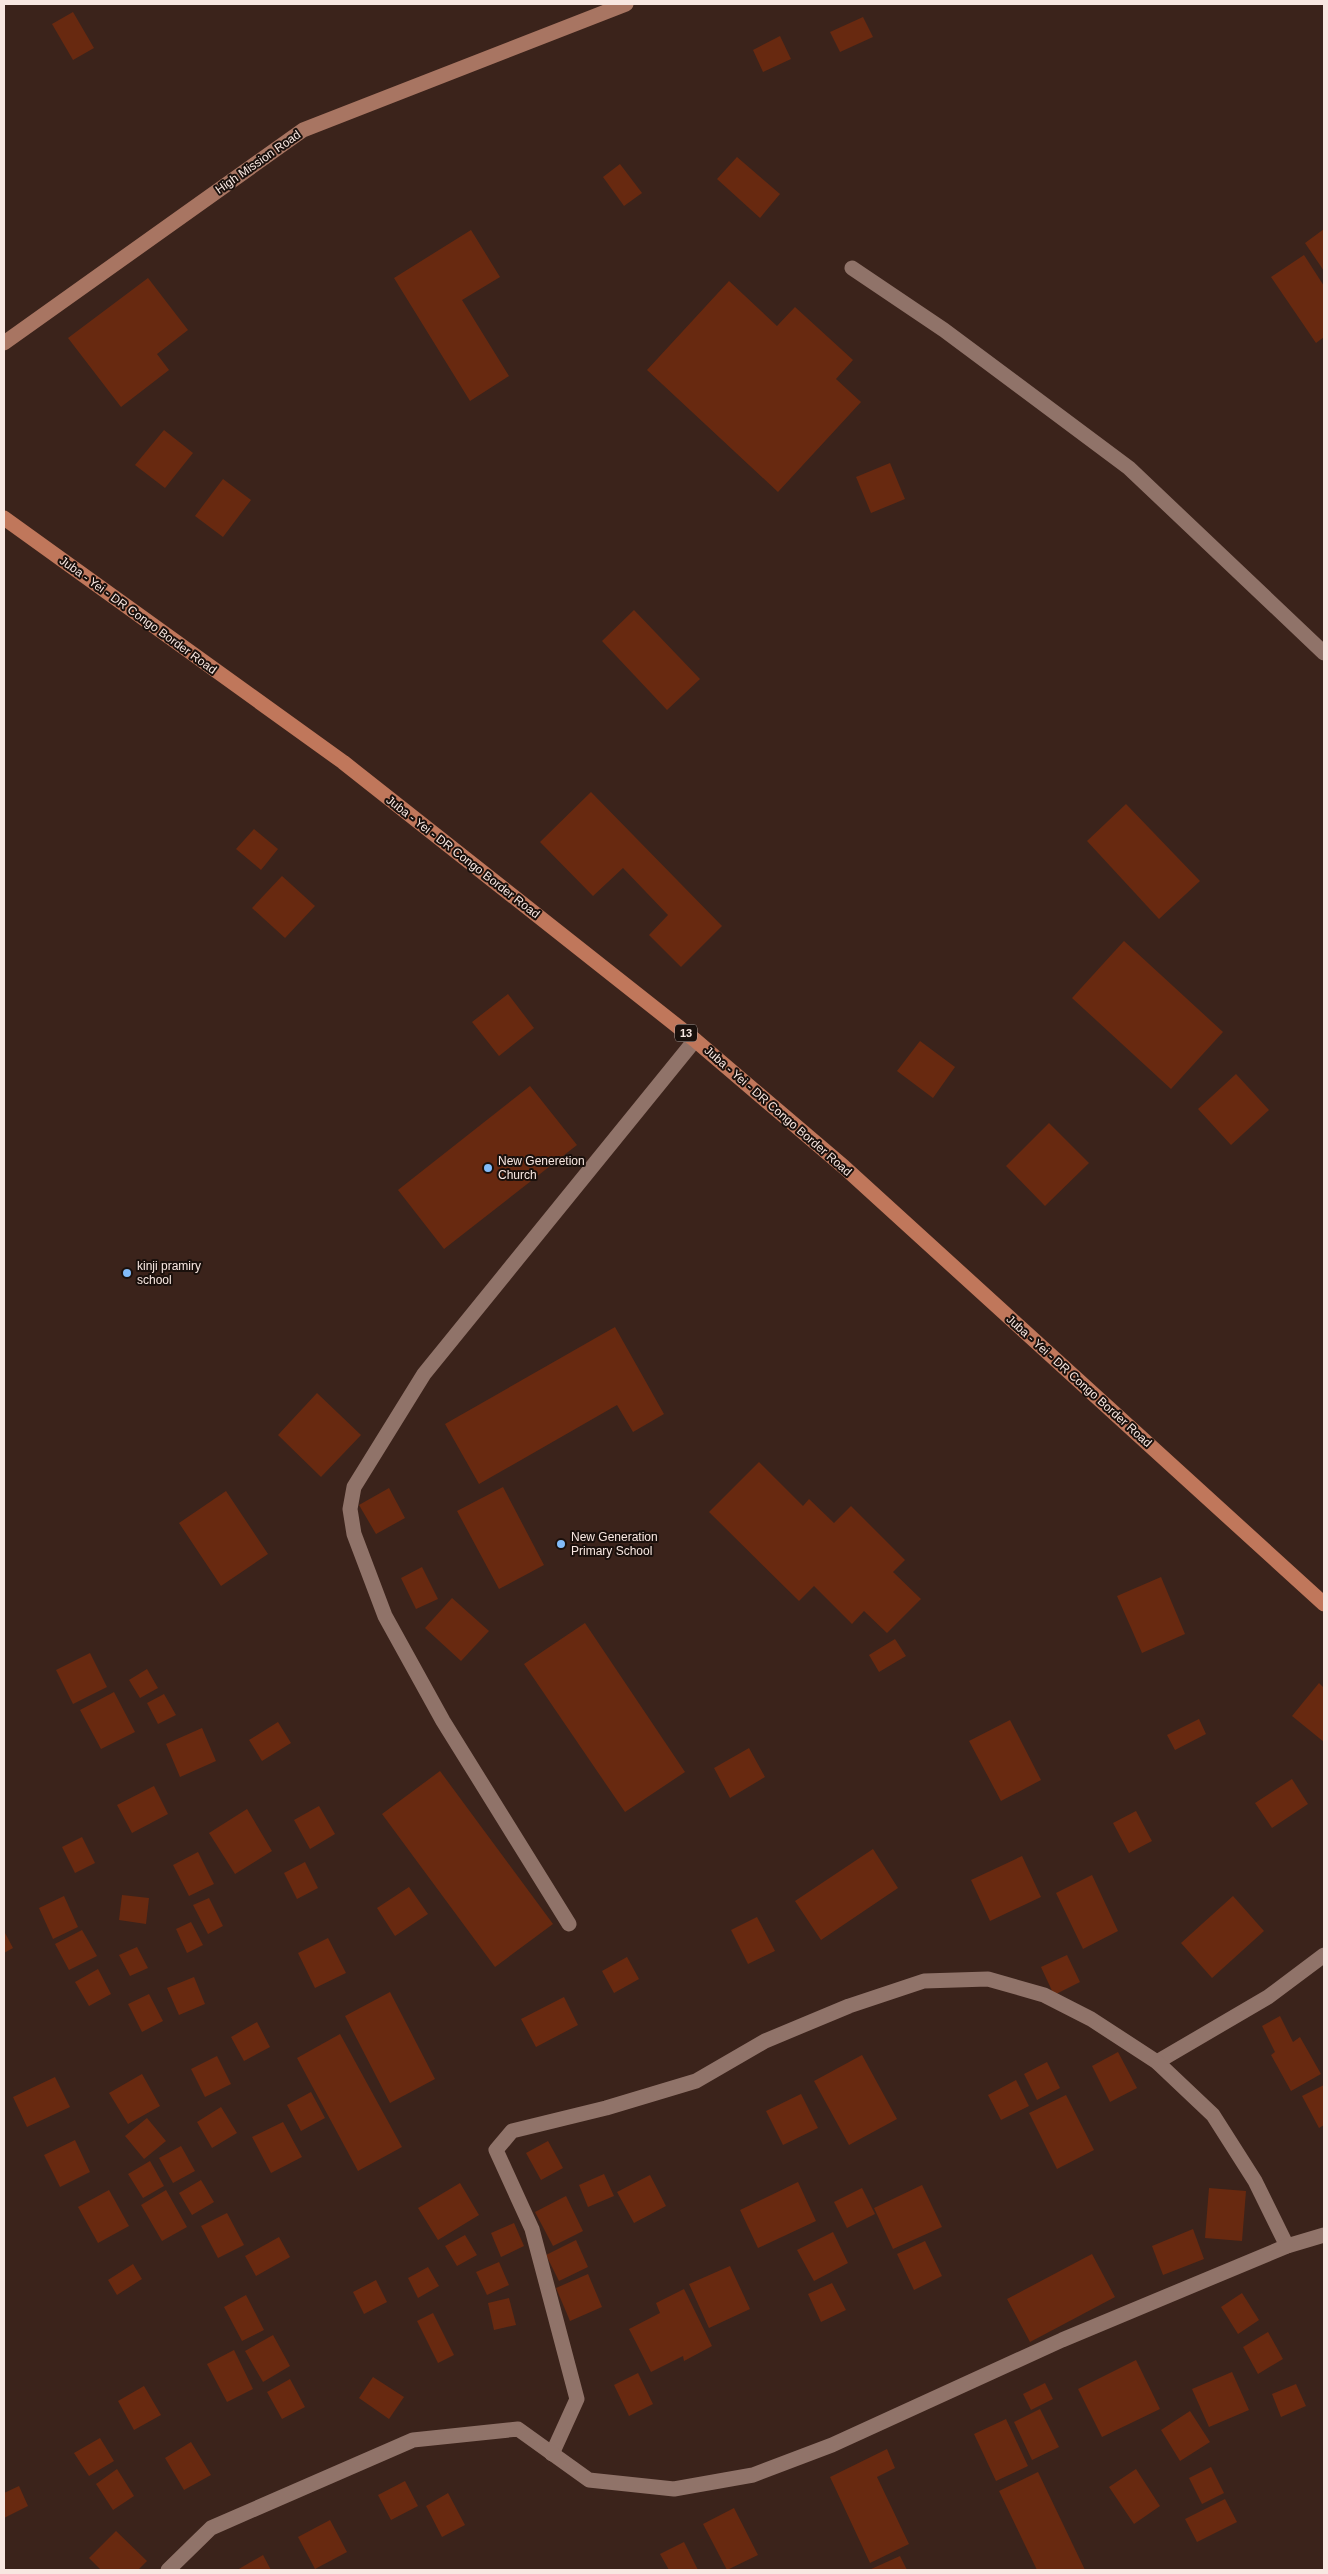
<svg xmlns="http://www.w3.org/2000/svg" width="1328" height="2574" font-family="Arial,sans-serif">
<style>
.building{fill:#682910}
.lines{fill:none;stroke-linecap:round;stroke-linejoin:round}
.lane{stroke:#907369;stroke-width:15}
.street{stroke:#907369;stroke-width:15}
.secondary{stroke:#a87562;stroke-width:15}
.primary{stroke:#c0775b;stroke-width:15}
.poi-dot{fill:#82bcfa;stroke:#1a100c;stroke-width:2}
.labels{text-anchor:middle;stroke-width:4;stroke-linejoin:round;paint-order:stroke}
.shield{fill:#1a100c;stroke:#b5a6a1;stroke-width:1}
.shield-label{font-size:11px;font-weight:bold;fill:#f8e7e1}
.street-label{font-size:12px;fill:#f8e7e1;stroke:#1a100c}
.poi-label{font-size:12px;fill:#f8e7e1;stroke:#1a100c;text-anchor:start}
</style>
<rect width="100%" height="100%" fill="#3b231b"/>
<g class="building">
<path d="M73,12L94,48L73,60L52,24Z"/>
<path d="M863,17L873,37L840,52L830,32Z"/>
<path d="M780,36L791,59L763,72L753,50Z"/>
<path d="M737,157L780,194L760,218L717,179Z"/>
<path d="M620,164L642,193L624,206L603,177Z"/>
<path d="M1324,229V271L1305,243Z"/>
<path d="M471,230L500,277L462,300L509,376L470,401L394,278Z"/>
<path d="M1304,255L1324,286V337L1316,343L1271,277Z"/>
<path d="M148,278L188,330L157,354L169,370L121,407L68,338Z"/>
<path d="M729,281L777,326L795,307L853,360L836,379L861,402L778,492L647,370Z"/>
<path d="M164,430L193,453L165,488L135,465Z"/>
<path d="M890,463L905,499L871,513L856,477Z"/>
<path d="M223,479L251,500L223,537L195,516Z"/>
<path d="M634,610L700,679L667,710L602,641Z"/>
<path d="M591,792L722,926L681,967L649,935L668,915L623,868L593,896L540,842Z"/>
<path d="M1126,804L1200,881L1159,919L1087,841Z"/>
<path d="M254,829L278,849L261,870L236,849Z"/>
<path d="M282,876L315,906L285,938L252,908Z"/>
<path d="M1124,941L1223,1032L1171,1089L1072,998Z"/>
<path d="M508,994L534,1028L499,1056L472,1022Z"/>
<path d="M920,1041L955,1067L933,1098L897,1071Z"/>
<path d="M1236,1074L1269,1110L1231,1145L1198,1109Z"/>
<path d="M530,1086L577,1145L444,1249L398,1190Z"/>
<path d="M1049,1123L1089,1163L1045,1206L1006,1166Z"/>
<path d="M615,1327L664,1414L633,1432L617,1405L479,1484L445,1424Z"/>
<path d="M317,1393L361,1435L321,1477L278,1435Z"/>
<path d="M759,1462L803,1506L809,1499L834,1523L851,1506L905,1560L893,1572L921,1599L887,1633L864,1611L852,1624L814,1586L799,1601L709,1512Z"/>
<path d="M503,1487L544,1565L499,1589L457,1511Z"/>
<path d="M389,1488L405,1518L376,1534L359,1505Z"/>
<path d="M226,1491L268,1554L221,1586L179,1523Z"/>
<path d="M422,1567L438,1599L416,1609L401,1578Z"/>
<path d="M1161,1577L1185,1634L1142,1653L1117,1596Z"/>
<path d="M452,1598L489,1631L461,1661L425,1628Z"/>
<path d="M585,1623L685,1772L625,1812L524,1664Z"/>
<path d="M895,1639L906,1656L879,1672L869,1655Z"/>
<path d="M90,1653L107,1687L73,1704L56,1670Z"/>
<path d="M147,1669L158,1688L140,1698L129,1680Z"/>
<path d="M1319,1683L1324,1688V1742L1292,1716Z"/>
<path d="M114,1692L135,1732L101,1749L80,1710Z"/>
<path d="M164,1694L176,1715L158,1724L147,1703Z"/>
<path d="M1199,1719L1206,1734L1175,1750L1167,1735Z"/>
<path d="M1010,1720L1041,1780L1001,1801L969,1741Z"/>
<path d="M278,1722L291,1743L262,1761L249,1740Z"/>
<path d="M202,1728L216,1761L180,1777L166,1744Z"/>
<path d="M749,1748L765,1777L730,1798L714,1768Z"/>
<path d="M440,1771L553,1924L495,1967L382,1814Z"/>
<path d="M1292,1779L1308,1804L1272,1828L1255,1803Z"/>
<path d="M154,1786L168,1814L132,1833L117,1805Z"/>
<path d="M319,1806L335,1834L310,1849L294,1820Z"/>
<path d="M247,1809L272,1851L235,1874L209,1833Z"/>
<path d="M1136,1811L1152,1841L1129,1853L1113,1823Z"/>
<path d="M82,1837L95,1863L75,1873L62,1847Z"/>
<path d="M873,1849L898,1888L821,1940L795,1901Z"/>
<path d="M198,1852L214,1884L189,1896L173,1865Z"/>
<path d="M1022,1856L1041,1897L990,1921L971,1880Z"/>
<path d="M305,1862L318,1888L297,1899L284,1873Z"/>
<path d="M1092,1875L1118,1931L1083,1949L1056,1893Z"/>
<path d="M409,1887L428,1914L395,1936L377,1908Z"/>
<path d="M122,1895L149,1898L146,1924L119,1920Z"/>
<path d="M64,1896L78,1927L53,1939L39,1908Z"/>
<path d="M1233,1896L1264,1931L1212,1978L1181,1943Z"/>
<path d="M209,1898L223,1926L208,1934L193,1905Z"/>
<path d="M757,1917L775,1951L748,1964L731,1930Z"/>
<path d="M191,1922L203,1945L187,1953L176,1929Z"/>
<path d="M82,1930L97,1956L69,1970L55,1944Z"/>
<path d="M4,1931L13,1948L4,1953Z"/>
<path d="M328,1938L346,1973L315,1988L298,1953Z"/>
<path d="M137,1947L148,1968L130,1976L119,1955Z"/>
<path d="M1067,1955L1080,1982L1054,1995L1041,1967Z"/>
<path d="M627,1957L639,1979L614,1993L602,1971Z"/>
<path d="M98,1969L111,1994L89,2006L75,1982Z"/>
<path d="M194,1977L205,2004L179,2015L167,1988Z"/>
<path d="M390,1992L435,2079L390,2103L345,2016Z"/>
<path d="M149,1994L163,2021L142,2032L128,2004Z"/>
<path d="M564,1997L578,2025L536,2047L521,2019Z"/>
<path d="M1280,2016L1293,2042L1300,2037L1321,2074L1291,2091L1271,2055L1275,2052L1262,2026Z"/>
<path d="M257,2022L270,2047L244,2061L231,2037Z"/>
<path d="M340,2034L402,2147L358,2171L297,2058Z"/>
<path d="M1118,2052L1137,2088L1110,2102L1092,2066Z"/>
<path d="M862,2055L897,2119L849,2145L814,2081Z"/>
<path d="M217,2056L231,2084L205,2097L191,2069Z"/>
<path d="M1047,2062L1060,2088L1037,2100L1024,2074Z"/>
<path d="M142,2074L160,2106L128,2124L109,2093Z"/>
<path d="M55,2077L70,2107L27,2127L13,2097Z"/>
<path d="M1016,2080L1029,2106L1001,2120L988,2095Z"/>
<path d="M1324,2085V2125L1319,2128L1302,2096Z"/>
<path d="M311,2092L325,2118L301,2131L287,2105Z"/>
<path d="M801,2094L818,2128L783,2145L766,2111Z"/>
<path d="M1066,2095L1094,2150L1057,2169L1029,2113Z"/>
<path d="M221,2107L237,2133L212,2148L197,2122Z"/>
<path d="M147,2118L166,2141L144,2159L125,2136Z"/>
<path d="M283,2122L302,2157L271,2173L252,2137Z"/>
<path d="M75,2140L90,2172L60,2187L44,2155Z"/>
<path d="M548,2141L563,2168L541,2180L526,2153Z"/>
<path d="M181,2146L195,2171L173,2183L159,2158Z"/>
<path d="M150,2161L164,2186L143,2198L128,2174Z"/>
<path d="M604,2174L614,2196L588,2207L579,2185Z"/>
<path d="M650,2175L666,2206L634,2223L617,2192Z"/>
<path d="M201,2180L214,2202L192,2215L179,2193Z"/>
<path d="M798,2182L816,2221L758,2248L740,2210Z"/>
<path d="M460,2183L479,2215L438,2240L418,2208Z"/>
<path d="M922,2185L942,2227L893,2249L874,2208Z"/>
<path d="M862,2188L875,2214L847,2228L834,2202Z"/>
<path d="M1209,2188L1246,2191L1242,2241L1205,2238Z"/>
<path d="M109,2190L129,2226L98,2243L78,2207Z"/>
<path d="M166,2190L187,2227L162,2241L141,2205Z"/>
<path d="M566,2196L583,2231L553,2246L535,2212Z"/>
<path d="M227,2213L244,2245L218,2258L201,2226Z"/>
<path d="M514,2223L524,2246L501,2257L491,2233Z"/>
<path d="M1193,2229L1204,2259L1163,2275L1152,2246Z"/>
<path d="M833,2232L848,2263L814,2281L797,2250Z"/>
<path d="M465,2235L477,2255L457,2266L445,2246Z"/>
<path d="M279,2237L290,2257L256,2276L245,2256Z"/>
<path d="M576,2240L588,2267L559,2281L546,2255Z"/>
<path d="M925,2241L942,2276L914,2290L897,2254Z"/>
<path d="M1092,2254L1115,2297L1030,2342L1007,2299Z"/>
<path d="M499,2262L509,2285L487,2295L476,2272Z"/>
<path d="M133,2264L142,2279L117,2295L108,2280Z"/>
<path d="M730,2266L750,2309L709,2328L689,2284Z"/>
<path d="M428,2267L439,2286L418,2298L408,2278Z"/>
<path d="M588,2274L602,2307L570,2321L556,2288Z"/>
<path d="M376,2280L387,2302L364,2314L353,2292Z"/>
<path d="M832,2283L846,2310L821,2322L808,2294Z"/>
<path d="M684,2289L712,2346L684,2361L683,2356L651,2372L629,2329L660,2313L656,2303Z"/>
<path d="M1242,2293L1259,2320L1238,2334L1221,2307Z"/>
<path d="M246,2295L264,2330L242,2341L224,2307Z"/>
<path d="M509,2298L516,2325L494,2330L488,2303Z"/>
<path d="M433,2313L454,2355L438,2363L417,2321Z"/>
<path d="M1268,2332L1283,2359L1258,2374L1243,2347Z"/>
<path d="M273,2335L290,2366L263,2382L245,2351Z"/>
<path d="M234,2350L253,2389L227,2402L207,2364Z"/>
<path d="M1136,2360L1160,2409L1102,2437L1078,2389Z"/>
<path d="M1232,2372L1249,2410L1209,2427L1192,2389Z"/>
<path d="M638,2373L653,2404L629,2416L614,2385Z"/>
<path d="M373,2377L404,2397L389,2419L359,2398Z"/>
<path d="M290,2379L305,2407L282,2419L267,2392Z"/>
<path d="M1045,2383L1053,2399L1031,2410L1023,2394Z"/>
<path d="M1296,2384L1306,2406L1281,2417L1272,2394Z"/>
<path d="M144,2386L161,2415L134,2430L118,2401Z"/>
<path d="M1040,2409L1059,2447L1032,2460L1014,2422Z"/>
<path d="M1190,2411L1210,2442L1180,2461L1161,2430Z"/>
<path d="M1006,2419L1028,2466L996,2481L974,2434Z"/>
<path d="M100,2438L114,2461L89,2476L74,2453Z"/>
<path d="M191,2442L211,2475L184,2490L165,2458Z"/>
<path d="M887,2449L895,2468L877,2477L909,2544L870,2563L830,2477Z"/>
<path d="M1211,2467L1224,2493L1202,2504L1189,2478Z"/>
<path d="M117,2469L134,2496L113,2510L96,2484Z"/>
<path d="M1136,2469L1160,2506L1134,2524L1109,2487Z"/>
<path d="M1038,2472L1085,2570H1037L999,2491Z"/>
<path d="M405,2481L418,2506L391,2520L378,2495Z"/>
<path d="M19,2486L28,2506L4,2518V2493Z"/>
<path d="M448,2493L465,2525L442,2537L426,2506Z"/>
<path d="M1225,2499L1237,2522L1197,2542L1185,2519Z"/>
<path d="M734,2508L758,2555L727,2570L703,2524Z"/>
<path d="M330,2520L347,2552L315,2569L298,2537Z"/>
<path d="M116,2531L147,2561L138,2570H101L89,2558Z"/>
<path d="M684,2542L698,2570H669L660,2554Z"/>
<path d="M263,2555L271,2570H237Z"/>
<path d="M900,2556L907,2570H869Z"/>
</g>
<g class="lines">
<path class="lane" d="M569,1924L443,1721L385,1616L354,1534L350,1509L354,1487L424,1374L695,1040"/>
<g class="street">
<path d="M852,268L944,330L1129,468L1324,653"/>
<path d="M1157,2062L1268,1997L1324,1955"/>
<path d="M552,2454L577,2399L532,2229L496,2150L512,2131L606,2108L696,2081L765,2041L849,2006L924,1981L988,1979L1044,1995L1091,2019L1157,2062L1213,2115L1255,2181L1287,2246"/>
<path d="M168,2570L211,2528L413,2440L518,2429L589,2480L674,2489L753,2475L832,2445L1062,2340L1287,2246L1324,2235"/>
</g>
<path class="secondary" d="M4,343L303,130L626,4"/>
<path class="primary" d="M4,518L343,762L695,1040L844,1167L1324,1604"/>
</g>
<g class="poi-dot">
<circle cx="488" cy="1168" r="5"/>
<circle cx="127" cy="1273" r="5"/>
<circle cx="561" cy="1544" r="5"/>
</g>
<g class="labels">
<rect class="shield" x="675" y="1024.5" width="22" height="17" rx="4"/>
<g class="shield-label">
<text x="686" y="1037">13</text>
</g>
<g class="street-label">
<text transform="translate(258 162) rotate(-35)" y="4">High Mission Road</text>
<text transform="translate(138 615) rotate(36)" y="4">Juba - Yei - DR Congo Border Road</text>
<text transform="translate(463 857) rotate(38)" y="4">Juba - Yei - DR Congo Border Road</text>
<text transform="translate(778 1111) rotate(41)" y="4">Juba - Yei - DR Congo Border Road</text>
<text transform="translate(1079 1381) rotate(42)" y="4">Juba - Yei - DR Congo Border Road</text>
</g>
<g class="poi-label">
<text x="498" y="1165">New Generetion<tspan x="498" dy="14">Church</tspan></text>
<text x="137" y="1270">kinji pramiry<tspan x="137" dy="14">school</tspan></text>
<text x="571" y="1541">New Generation<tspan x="571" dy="14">Primary School</tspan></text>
</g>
</g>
<rect width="1328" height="2574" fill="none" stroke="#f8e7e1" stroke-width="10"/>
</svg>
